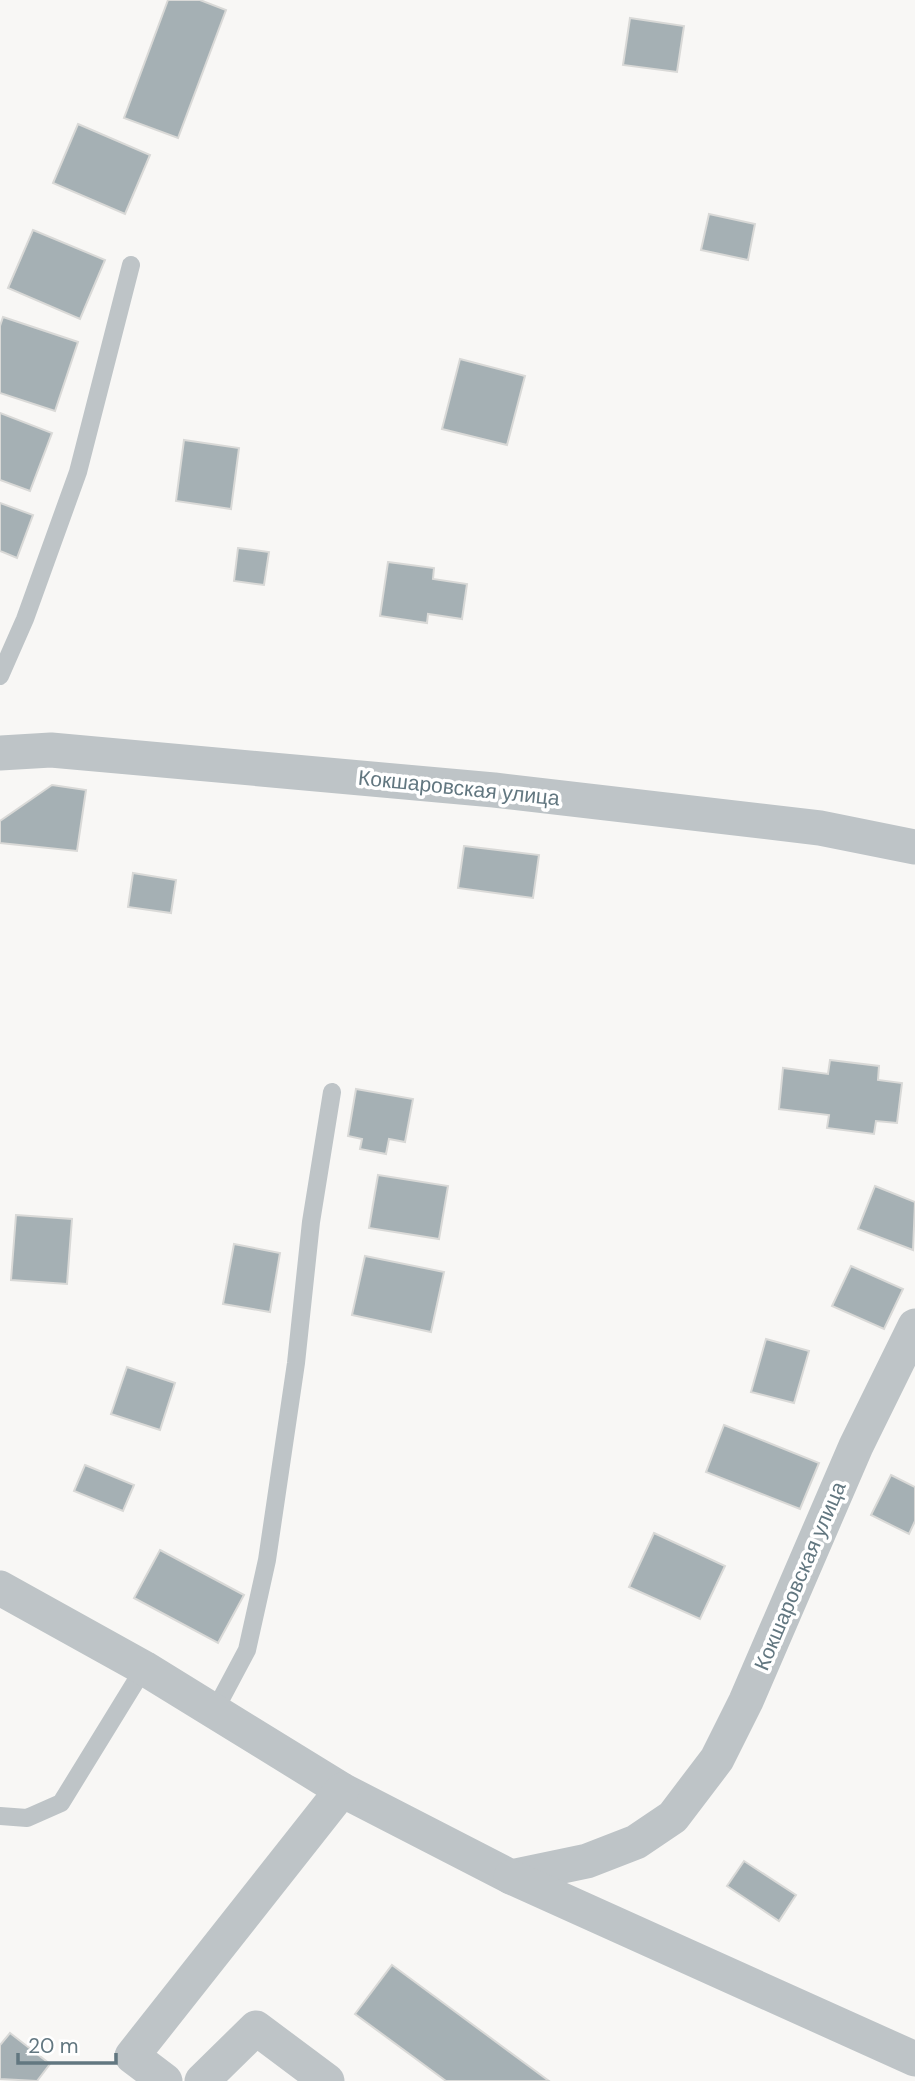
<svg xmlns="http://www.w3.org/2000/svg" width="915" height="2081" font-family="'DM Sans',sans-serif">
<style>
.building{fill:#a5b0b4;stroke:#d9d9d7;stroke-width:2}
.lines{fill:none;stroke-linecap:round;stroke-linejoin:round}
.service{stroke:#bec4c7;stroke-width:18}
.minor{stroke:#bec4c7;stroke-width:35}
.labels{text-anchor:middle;stroke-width:7;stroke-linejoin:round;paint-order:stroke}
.street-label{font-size:21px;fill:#627780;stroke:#fff}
</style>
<rect width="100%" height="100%" fill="#f8f7f5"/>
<g class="building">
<path d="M168,0H200L226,10L178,138L124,118Z"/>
<path d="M630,18L684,26L677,72L623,65Z"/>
<path d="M78,124L150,155L125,214L53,183Z"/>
<path d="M709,214L755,224L748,260L701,250Z"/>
<path d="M33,230L105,260L80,319L8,288Z"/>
<path d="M3,317L78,342L55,411L0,393V326Z"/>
<path d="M460,359L525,376L507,445L442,429Z"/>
<path d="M0,413L52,433L30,491L0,480Z"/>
<path d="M184,440L239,448L231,509L176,501Z"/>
<path d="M0,503L33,515L17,558L0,551Z"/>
<path d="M238,548L269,552L264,585L234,581Z"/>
<path d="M388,562L434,568L433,579L467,584L462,619L428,614L427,623L380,616Z"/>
<path d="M52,785L86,790L77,851L0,843V821Z"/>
<path d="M464,846L539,855L533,898L458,888Z"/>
<path d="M133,873L176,880L171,913L128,907Z"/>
<path d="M830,1060L879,1066L878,1080L902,1083L897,1123L876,1121L874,1134L827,1128L829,1115L779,1109L783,1068L828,1074Z"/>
<path d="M356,1089L413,1099L405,1142L389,1139L386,1154L360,1149L362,1139L348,1136Z"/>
<path d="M378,1175L448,1186L439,1239L369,1228Z"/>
<path d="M875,1186L915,1202L913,1250L858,1229Z"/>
<path d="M16,1215L72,1219L67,1284L11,1280Z"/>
<path d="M234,1244L280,1253L270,1312L223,1304Z"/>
<path d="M365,1256L444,1272L431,1332L352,1315Z"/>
<path d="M851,1266L903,1289L884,1329L832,1306Z"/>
<path d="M766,1339L809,1351L794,1403L751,1392Z"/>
<path d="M127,1367L175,1383L160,1430L111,1414Z"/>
<path d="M724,1425L819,1463L800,1509L706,1472Z"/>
<path d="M85,1465L134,1485L123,1511L74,1491Z"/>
<path d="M891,1475L915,1487V1521L909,1534L871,1515Z"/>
<path d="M654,1533L725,1566L700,1619L629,1587Z"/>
<path d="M160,1550L244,1595L218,1643L134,1598Z"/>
<path d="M744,1861L796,1895L779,1921L727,1886Z"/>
<path d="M392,1965L549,2081H446L355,2014Z"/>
<path d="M10,2033L50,2064L37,2081L0,2079V2045Z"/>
</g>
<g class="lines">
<g class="service">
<path d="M0,676L25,619L78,472L131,265"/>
<path d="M214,1712L247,1650L267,1560L296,1363L311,1222L332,1092"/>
<path d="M0,1816L27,1818L61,1803L144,1668"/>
</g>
<g class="minor">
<path d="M0,753L51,750L494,790L820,828L915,847"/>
<path d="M0,1588L144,1668L342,1790L511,1877L587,1861L636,1842L673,1817L717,1759L746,1701L856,1446L915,1326"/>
<path d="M511,1877L915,2059"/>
<path d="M165,2081L132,2056L342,1790"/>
<path d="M202,2081L256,2028L327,2081"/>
</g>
</g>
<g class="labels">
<g class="street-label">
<text transform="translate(459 788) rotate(6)" y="7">Кокшаровская улица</text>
<text transform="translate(800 1576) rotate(-67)" y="7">Кокшаровская улица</text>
</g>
</g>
<path d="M18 2053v10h98v-10" fill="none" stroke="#627780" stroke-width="3.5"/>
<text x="28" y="2053" font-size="21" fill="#627780" stroke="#ffffff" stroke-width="5" paint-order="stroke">20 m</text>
</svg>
